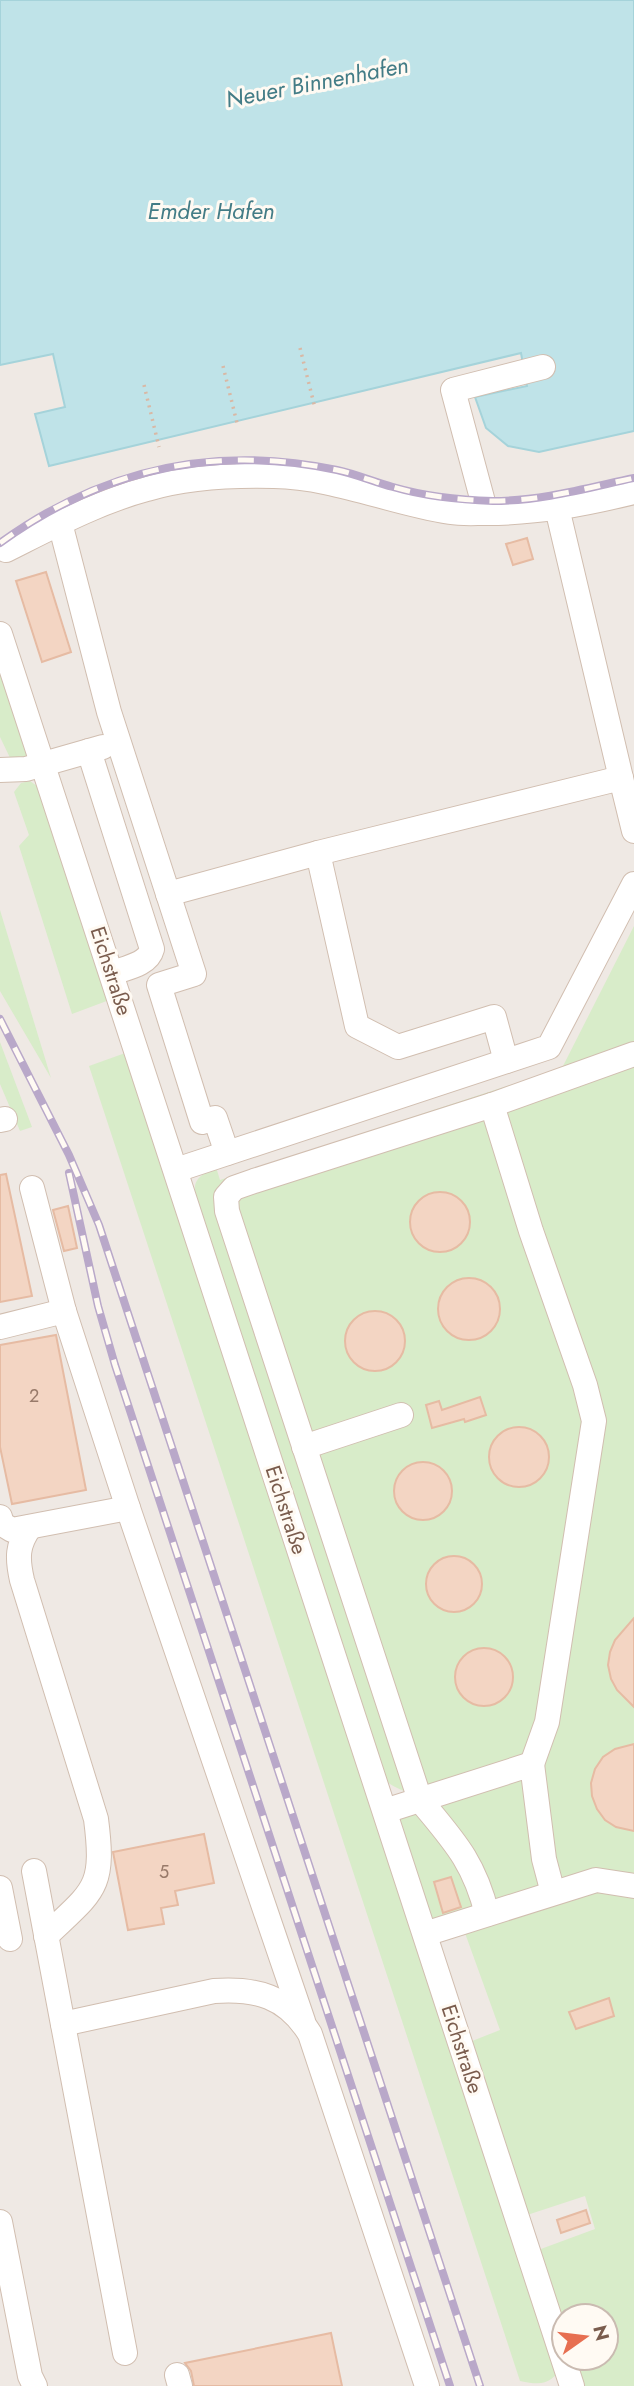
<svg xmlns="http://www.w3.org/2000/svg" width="634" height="2386" font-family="Jost,sans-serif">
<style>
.industrial{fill:#efe9e4;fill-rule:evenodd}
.green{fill:#d8ecc9;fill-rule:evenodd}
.water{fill:#bfe3e8;stroke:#a5d3da;stroke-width:2}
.building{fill:#f3d5c3;stroke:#e6bba3;stroke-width:2}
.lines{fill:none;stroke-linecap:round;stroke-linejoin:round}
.minor-casing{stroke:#d1beb0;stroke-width:26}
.path{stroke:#d9b8a5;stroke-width:3.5;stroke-dasharray:2 5;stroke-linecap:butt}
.minor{stroke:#fff;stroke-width:24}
.rail-casing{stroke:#b9a8c9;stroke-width:8}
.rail{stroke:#fffaf3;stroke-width:5;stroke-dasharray:16;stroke-linecap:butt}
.labels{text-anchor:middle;stroke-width:6;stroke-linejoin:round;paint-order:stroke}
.number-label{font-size:18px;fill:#987a6a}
.street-label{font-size:21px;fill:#7a5c4d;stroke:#fffaf3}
.water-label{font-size:23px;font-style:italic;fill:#437c86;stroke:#fffaf3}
</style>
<rect width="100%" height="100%" fill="#fdf6ec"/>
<path class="industrial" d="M53,353L65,407L36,414L49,466L522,353L528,386L475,397L539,452L634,431V2386H0V365ZM564,2316H606V2358H564Z"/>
<g class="green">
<path d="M0,643L31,752L27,760L13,764L0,737Z"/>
<path d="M30,781L41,789L112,999L72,1014L19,846L29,835L14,792L21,783Z"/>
<path d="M0,909V910L51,1078L0,991Z"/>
<path d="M634,926V2386H572L565,2363C551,2384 544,2386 520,2381L89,1066L128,1052L363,1778L423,1928L398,1822L404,1812L419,1800C403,1787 393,1791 380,1774L199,1215C195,1187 187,1181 216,1167L220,1180L562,1068ZM461,1922L500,2030L462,2045L425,1934ZM585,2196L595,2229L530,2253L518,2218ZM564,2316H606V2358H564Z"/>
<path d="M0,1042L32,1127L20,1131L0,1084Z"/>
</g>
<path class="water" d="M0,0H634V431L539,452L508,446L486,428L475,397L527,386L521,353L49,466L35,414L65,407L53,354L0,365Z"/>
<g class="building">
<path d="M527,538L533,559L513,565L506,544Z"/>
<path d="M46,572L71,652L42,662L16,581Z"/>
<path d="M6,1174L32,1296L0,1302V1175Z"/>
<circle cx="440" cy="1222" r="30"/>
<path d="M68,1206L77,1248L64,1251L53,1210Z"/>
<circle cx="469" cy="1309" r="31"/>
<circle cx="375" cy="1341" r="30"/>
<path d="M56,1335L86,1490L12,1504L0,1447V1345Z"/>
<path d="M480,1397L486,1415L465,1422L464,1419L432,1428L426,1405L439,1401L442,1410Z"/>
<circle cx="519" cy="1457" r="30"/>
<circle cx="423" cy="1491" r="29"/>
<circle cx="454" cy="1584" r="28"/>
<path d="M634,1618V1707L617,1690L611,1679L608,1665L610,1652L615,1640Z"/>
<circle cx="484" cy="1677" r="29"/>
<path d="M634,1744V1831L616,1827L605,1820L597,1809L592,1796L591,1783L595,1769L603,1757L615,1749Z"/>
<path d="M204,1834L214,1883L175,1891L178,1905L161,1908L164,1924L128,1930L113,1852Z"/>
<path d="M451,1877L461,1907L443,1913L434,1882Z"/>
<path d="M609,1998L614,2016L576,2029L569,2012Z"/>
<path d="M586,2210L590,2223L561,2233L557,2220Z"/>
<path d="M331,2333L342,2386H194L191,2371L185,2363Z"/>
</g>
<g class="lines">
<g class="minor-casing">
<g id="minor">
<path d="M557,508L621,778"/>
<path d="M486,513L453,390L543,367"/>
<path d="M60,523L109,712L194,974L159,985L202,1122L215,1118L227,1153"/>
<path d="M6,550C52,527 98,502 147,489C187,477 232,475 274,476C334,477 391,503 450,512C462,514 475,513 487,513C538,513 585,504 634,492"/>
<path d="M0,634L572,2386"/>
<path d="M89,751L152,949C148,965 125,968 112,973"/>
<path d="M0,770L26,769L103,747"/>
<path d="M318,853L357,1026L398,1047L494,1017L506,1061"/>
<path d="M168,894L318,853L621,778L634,831"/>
<path d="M492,1105L531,1231L585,1385L594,1421L547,1722L532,1764"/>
<path d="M0,1120L5,1119"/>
<path d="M176,1170L549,1047L634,884"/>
<path d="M32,1188L64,1311L128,1508L303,2021"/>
<path d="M0,1327L64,1311"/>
<path d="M304,1447L401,1415"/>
<path d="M0,1517L2,1524L12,1530L128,1508"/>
<path d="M30,1527C17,1545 17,1558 22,1580L96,1819C105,1889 94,1890 46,1936"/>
<path d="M385,1811L532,1764L544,1859L553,1893"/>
<path d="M34,1871L125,2353"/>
<path d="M0,1888L10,1939"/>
<path d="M487,1914C474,1861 453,1840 420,1800L227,1211L226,1197L234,1188L254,1181L492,1105L634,1054"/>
<path d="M425,1934L596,1880L634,1886"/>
<path d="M63,2024L214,1991C256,1988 287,1996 310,2034L427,2386"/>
<path d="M0,2222L30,2376L35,2386"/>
<path d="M177,2375L180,2386"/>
</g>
</g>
<g class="path">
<path d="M300,348L315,408"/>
<path d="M223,366L238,427"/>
<path d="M144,385L159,447"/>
</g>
<use href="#minor" class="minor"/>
<g class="rail-casing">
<g id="rail">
<path d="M0,543C102,469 213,444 337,470C356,474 374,482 393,487C424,496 460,500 493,501C541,501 587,488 634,478"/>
<path d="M0,1019L69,1155L99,1225L480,2386"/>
<path d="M69,1173L98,1306L115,1365L450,2386"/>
</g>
</g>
<use href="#rail" class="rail"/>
</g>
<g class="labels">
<g class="number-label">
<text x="34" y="1402">2</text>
<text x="164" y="1878">5</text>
</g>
<g class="street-label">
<text transform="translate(111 971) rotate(72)" y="7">Eichstraße</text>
<text transform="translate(286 1510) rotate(72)" y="7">Eichstraße</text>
<text transform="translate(462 2049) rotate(72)" y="7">Eichstraße</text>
</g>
<g class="water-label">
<text transform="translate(317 82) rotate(-11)" y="8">Neuer Binnenhafen</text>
<text x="211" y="219">Emder Hafen</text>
</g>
</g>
<g transform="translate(585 2337) rotate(76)"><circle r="33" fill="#fffaf3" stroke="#cabbb1" stroke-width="2"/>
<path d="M0-5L12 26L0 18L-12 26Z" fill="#e76f51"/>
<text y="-10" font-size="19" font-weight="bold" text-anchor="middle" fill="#7a5c4d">N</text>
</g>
</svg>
